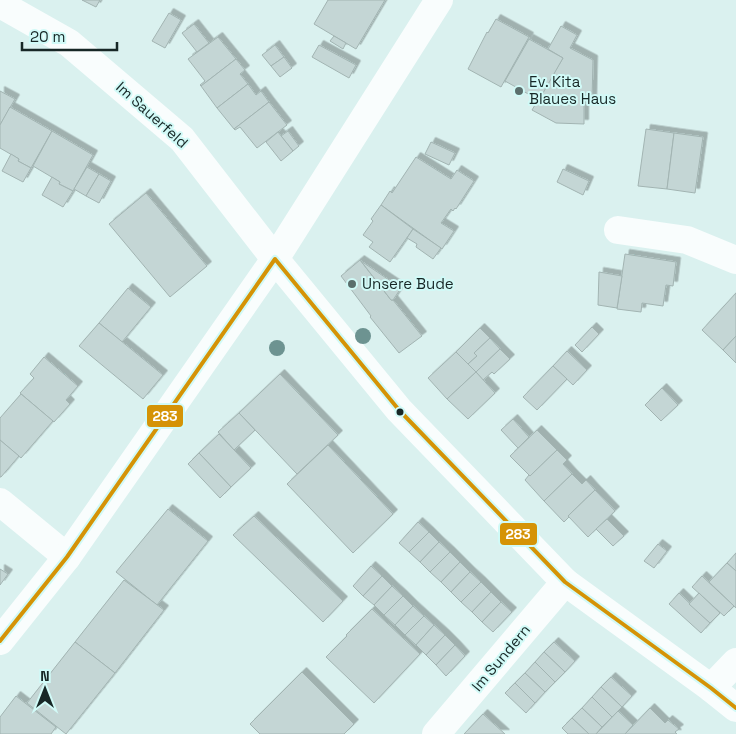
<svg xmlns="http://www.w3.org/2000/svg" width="736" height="734" font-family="'Space Grotesk',sans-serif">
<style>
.building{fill:#c4d6d5;stroke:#a2b4b2;filter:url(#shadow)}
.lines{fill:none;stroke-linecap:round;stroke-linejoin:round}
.minor{stroke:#f9fdfd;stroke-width:28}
.bus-1-casing{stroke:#d1faf7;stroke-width:8}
.bus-1{stroke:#d59306;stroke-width:4}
.tree{fill:#6d9391}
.poi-dot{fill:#5b6e6c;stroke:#d1faf7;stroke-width:2}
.bus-dot{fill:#172726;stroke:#d1faf7;stroke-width:2}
.labels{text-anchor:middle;stroke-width:4;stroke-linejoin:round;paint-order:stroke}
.poi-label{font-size:15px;fill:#172726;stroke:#d1faf7;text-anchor:start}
.street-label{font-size:15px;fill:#172726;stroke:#d1faf7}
.line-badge{stroke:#d1faf7;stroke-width:2}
.badge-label{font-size:14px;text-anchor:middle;font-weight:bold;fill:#fff}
</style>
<defs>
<filter id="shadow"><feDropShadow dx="4.5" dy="-4.5" stdDeviation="0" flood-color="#0004"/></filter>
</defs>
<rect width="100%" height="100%" fill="#daf1ef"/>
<g class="building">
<path d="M82,0H100L96,7Z"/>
<path d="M328,0H385L356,49L314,24Z"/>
<path d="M169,13L181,20L165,48L152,41Z"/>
<path d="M496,19L529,37L501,87L468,69L487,32L488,33Z"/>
<path d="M194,24L209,43L197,52L182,33Z"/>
<path d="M561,26L577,35L570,48L593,60L592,101L584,100V124L556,123L532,110L563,58L548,49Z"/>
<path d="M334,36L346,43L343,49L330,41Z"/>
<path d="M218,37L236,59L201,86L200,85L205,81L188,59Z"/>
<path d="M529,39L563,58L539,100L505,81Z"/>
<path d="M275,45L284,57L271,66L262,55Z"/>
<path d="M319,45L356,65L349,78L312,57Z"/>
<path d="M284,57L292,68L280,77L271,66Z"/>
<path d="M236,59L245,70L240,74L248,84L217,108L201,86Z"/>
<path d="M248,84L256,95L261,91L269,102L234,129L217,108Z"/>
<path d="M0,91L15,99L0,125Z"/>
<path d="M269,102L287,125L257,148L240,127L235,130L234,129Z"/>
<path d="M10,107L52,131L31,168L18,161L19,159L0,148V125Z"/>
<path d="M646,129L674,133L667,189L638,186Z"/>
<path d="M52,131L93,155L73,191L59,184L60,182L33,166Z"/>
<path d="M288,131L299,146L293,151L281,136Z"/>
<path d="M278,132L293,151L281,161L266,142Z"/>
<path d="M674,133L703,137L695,193L667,189Z"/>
<path d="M431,142L455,153L449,165L425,154Z"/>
<path d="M11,154L19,159L18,161L31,168L23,182L2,171Z"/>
<path d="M416,157L451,179L457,170L474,181L456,209L455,208L453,211L451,209L441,223L454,231L442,249L381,205L390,191L392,193Z"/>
<path d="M87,167L99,174L86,196L74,189Z"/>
<path d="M563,169L589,181L583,195L557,182Z"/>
<path d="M99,174L111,181L99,203L86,196Z"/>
<path d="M52,177L60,182L59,184L73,191L63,207L42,195Z"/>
<path d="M146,193L207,266L170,297L109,224Z"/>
<path d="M381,205L413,229L390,262L369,247L373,242L363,235L373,221L371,219Z"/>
<path d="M413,229L441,248L433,259L416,247L417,244L407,238Z"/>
<path d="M625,254L676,262L673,286L666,285L663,306L642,303L641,312L617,309Z"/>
<path d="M360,260L391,300H393L422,336L399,353L370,317L371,316L341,276Z"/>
<path d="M361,261L401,288L393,300H391Z"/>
<path d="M599,272L622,276L617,308L598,305Z"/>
<path d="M128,288L151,307L122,342L99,323Z"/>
<path d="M736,293V336L723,350L702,330Z"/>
<path d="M99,323L163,375L143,399L79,346Z"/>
<path d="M592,327L599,334L582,352L575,345Z"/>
<path d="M480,328L490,338L474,353L477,356L468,364L456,352Z"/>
<path d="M736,336V363L723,350Z"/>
<path d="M490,338L500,349L476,372L468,364L477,356L474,353Z"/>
<path d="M500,349L510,359L494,374L492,372L483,380L476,372Z"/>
<path d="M567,351L587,370L573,385L553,366Z"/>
<path d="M456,352L476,372L447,399L428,378Z"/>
<path d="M44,357L78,386L66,400L70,404L54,422L20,393L34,378L30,374Z"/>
<path d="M553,366L567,379L537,410L523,397Z"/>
<path d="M476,372L495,393L468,419L447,399Z"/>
<path d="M280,374L338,435L297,474L239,413Z"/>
<path d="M662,388L678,405L661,421L645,405Z"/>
<path d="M21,394L53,421L21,458L0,440V418Z"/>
<path d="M239,413L255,430L234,450L218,432Z"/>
<path d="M513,419L529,437L518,448L501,430Z"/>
<path d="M537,430L557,450L530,476L510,456Z"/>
<path d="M219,434L251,468L231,487L199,453Z"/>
<path d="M0,440L19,456L1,477H0Z"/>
<path d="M328,445L393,514L353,553L287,484Z"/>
<path d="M557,450L567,460L563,464L572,474L544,501L525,480L529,475L530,476Z"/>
<path d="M199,453L231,487L220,498L188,464Z"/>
<path d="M572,474L582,484L586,480L595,490L568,516L569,517L564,522L544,501Z"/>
<path d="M595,490L615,511L588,537L568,516Z"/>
<path d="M168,509L208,541L157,605L116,572Z"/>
<path d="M254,516L343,601L323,622L233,535Z"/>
<path d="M607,519L624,536L613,546L596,529Z"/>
<path d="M418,522L429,532L409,552L399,543Z"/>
<path d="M429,532L439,542L420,562L409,552Z"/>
<path d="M439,542L450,552L430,572L420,562Z"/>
<path d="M658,544L667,551L654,568L644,561Z"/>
<path d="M450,552L460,562L441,582L430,572Z"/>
<path d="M736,553V571L727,563Z"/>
<path d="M460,562L470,572L451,592L441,582Z"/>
<path d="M727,563L736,571V608L709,582Z"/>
<path d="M371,566L382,576L363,596L353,586Z"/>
<path d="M0,569L8,574L0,585Z"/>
<path d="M470,572L481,582L461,602L451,592Z"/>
<path d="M382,576L392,586L374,605L363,596Z"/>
<path d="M702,576L734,606L724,616L692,587Z"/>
<path d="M124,580L164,610L115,673L75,642Z"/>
<path d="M481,582L491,592L472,612L461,602Z"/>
<path d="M392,586L403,596L384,615L374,605Z"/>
<path d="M491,592L501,602L482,622L472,612Z"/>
<path d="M679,593L710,623L701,633L669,604Z"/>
<path d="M699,593L720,613L710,623L689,604Z"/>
<path d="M403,596L413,606L395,625L384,615Z"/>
<path d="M501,602L512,612L493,632L482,622Z"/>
<path d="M413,606L424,616L405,635L395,625Z"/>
<path d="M372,609L420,654L374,703L326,657L347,636L346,635Z"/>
<path d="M424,616L434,625L416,645L405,635Z"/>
<path d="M434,625L445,635L426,655L416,645Z"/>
<path d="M445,635L455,645L436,665L426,655Z"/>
<path d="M75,642L115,673L66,734L27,703Z"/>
<path d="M554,642L575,661L565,672L544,652Z"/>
<path d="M455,645L465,656L446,676L436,665Z"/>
<path d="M544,652L565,672L555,682L535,662Z"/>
<path d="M535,662L555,682L545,692L525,673Z"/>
<path d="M302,672L354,724L344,734H260L250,724Z"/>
<path d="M525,673L545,692L535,703L515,683Z"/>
<path d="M611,677L632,696L622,707L601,687Z"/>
<path d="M515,683L535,703L526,713L505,693Z"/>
<path d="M601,687L622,707L612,717L592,697Z"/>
<path d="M16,696L56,727L51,734H0V717Z"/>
<path d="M592,697L612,717L602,727L582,708Z"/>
<path d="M582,708L602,727L596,734H589L572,718Z"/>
<path d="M650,708L665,723L668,720L679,729L675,732L677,734H625Z"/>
<path d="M618,711L633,725L625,734H596Z"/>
<path d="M483,714L505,734H464Z"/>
<path d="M572,718L589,734H568L562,728Z"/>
</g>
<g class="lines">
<g class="minor">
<path d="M0,4L69,43L182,139L275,259L399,410L565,582L711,688L736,708"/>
<path d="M618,230L687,240L736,260"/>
<path d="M0,502L67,557"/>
<path d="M0,641L67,557L275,259L439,0"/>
<path d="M711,688L736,662"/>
<path d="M436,734L565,582"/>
</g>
<g class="bus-1-casing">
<path id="bus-1" d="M0,641L67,557L275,259L399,410L565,582L711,688L736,708"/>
</g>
<use href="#bus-1" class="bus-1"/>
</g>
<g class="tree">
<circle cx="363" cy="336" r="8"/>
<circle cx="277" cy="348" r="8"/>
</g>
<g class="poi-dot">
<circle cx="519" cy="91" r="5"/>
<circle cx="352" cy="284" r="5"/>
</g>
<circle class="bus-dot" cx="400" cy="412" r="4.5"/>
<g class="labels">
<g class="poi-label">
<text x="529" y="87">Ev. Kita<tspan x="529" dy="17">Blaues Haus</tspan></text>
<text x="362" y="289">Unsere Bude</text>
</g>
<g class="street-label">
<text transform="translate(152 115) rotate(42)" y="5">Im Sauerfeld</text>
<text transform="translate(501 658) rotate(-50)" y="5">Im Sundern</text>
</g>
</g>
<g class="line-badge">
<rect x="146" y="404" width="38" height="24" rx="5" fill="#d59306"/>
<rect x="499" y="522" width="39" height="24" rx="5" fill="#d59306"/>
</g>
<g class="badge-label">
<text x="165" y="421">283</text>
<text x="518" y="539">283</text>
</g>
<g transform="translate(45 689)" stroke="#d1faf7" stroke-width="4" paint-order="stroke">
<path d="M0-4L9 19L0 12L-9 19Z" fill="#172726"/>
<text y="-8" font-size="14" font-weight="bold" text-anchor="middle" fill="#172726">N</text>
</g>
<path d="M22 42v8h95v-8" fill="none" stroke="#172726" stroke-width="2.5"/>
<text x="30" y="42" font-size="15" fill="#172726" stroke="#d1faf7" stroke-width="4" paint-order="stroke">20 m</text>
</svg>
